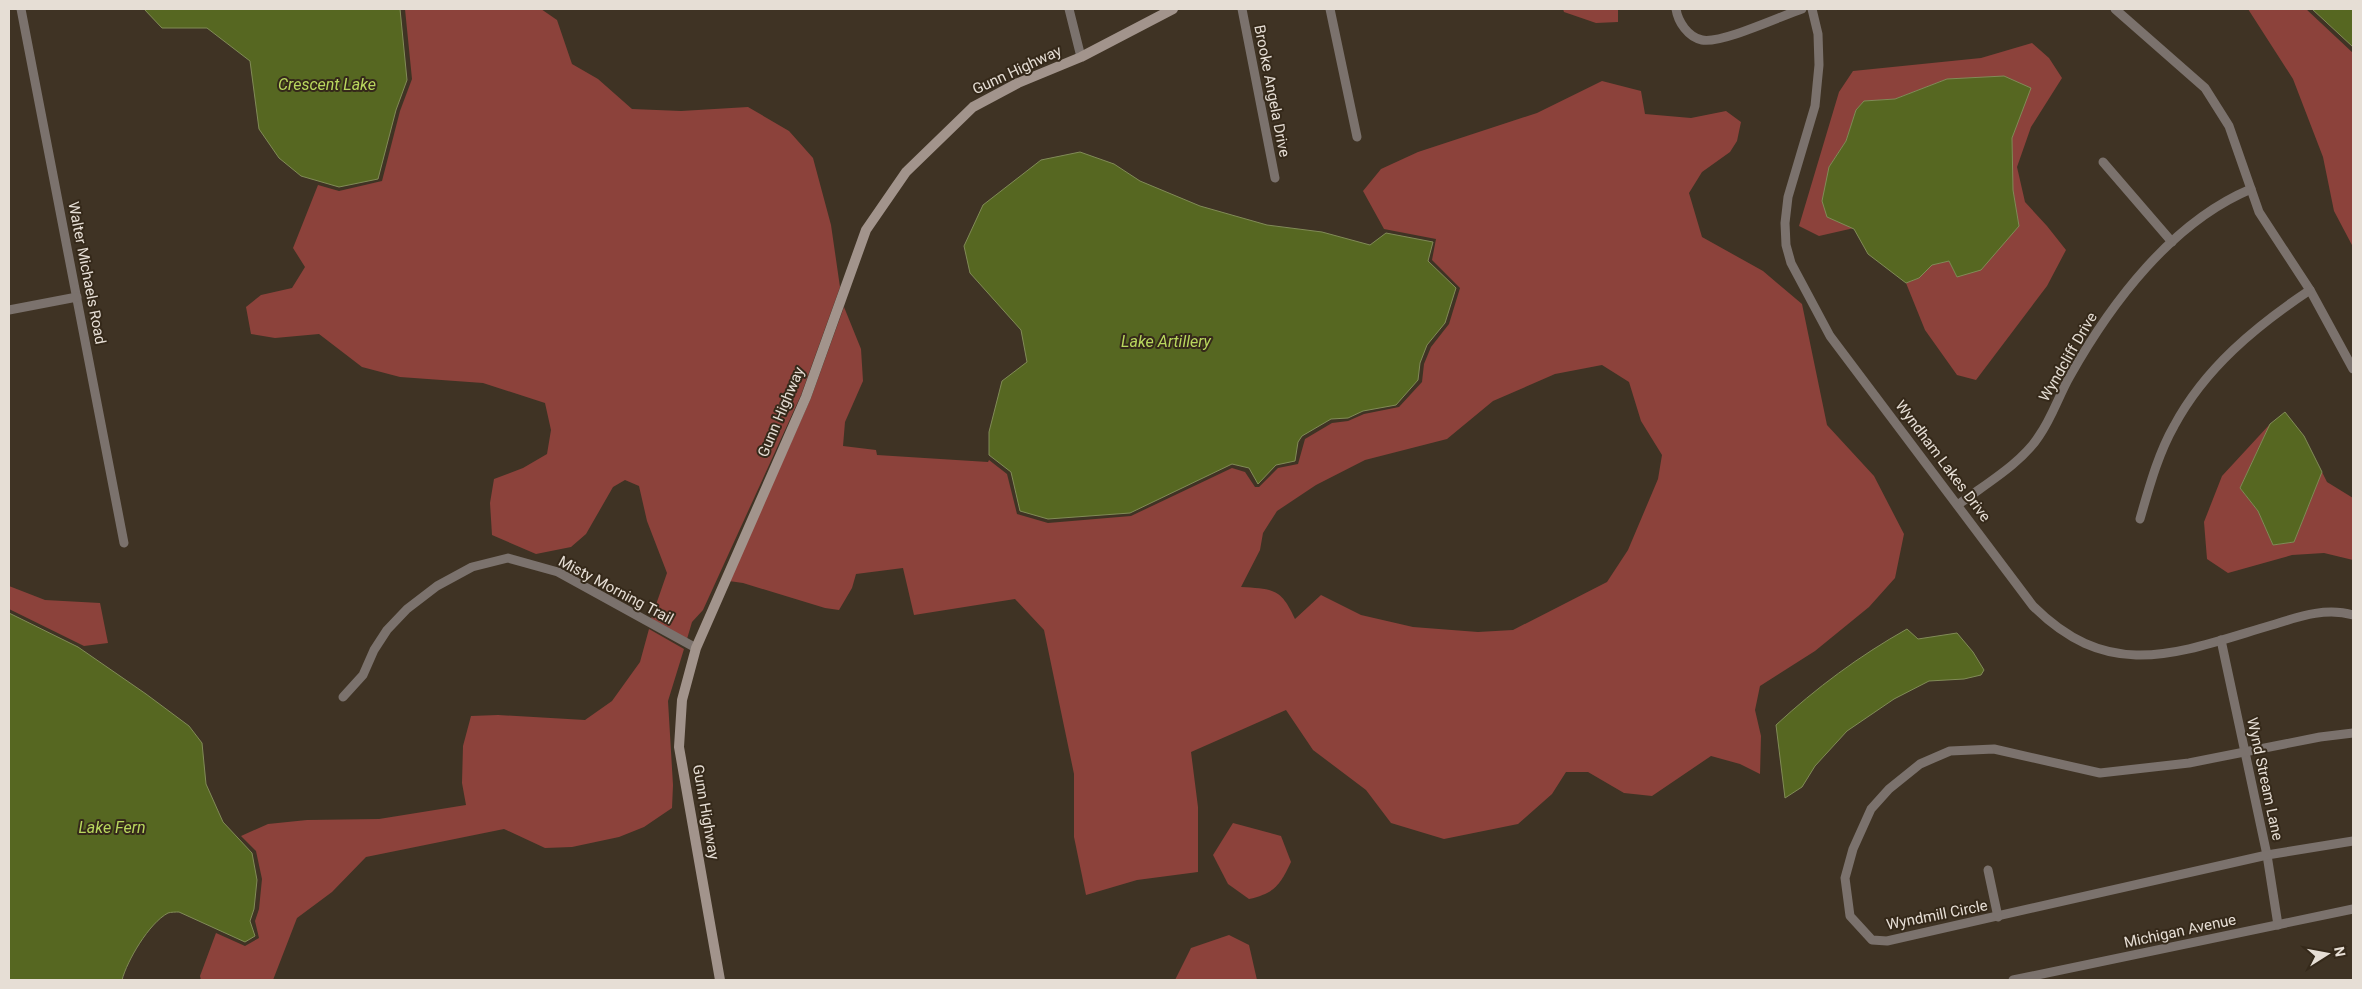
<svg xmlns="http://www.w3.org/2000/svg" width="2362" height="989" font-family="Roboto,sans-serif">
<style>
.green{fill:#8c423b;fill-rule:evenodd}
.water{fill:#566721;stroke:#818b57}
.lines{fill:none;stroke-linecap:round;stroke-linejoin:round}
.street{stroke:#7b726d;stroke-width:9}
.secondary{stroke:#a2948c;stroke-width:10}
.labels{text-anchor:middle;stroke-width:4;stroke-linejoin:round;paint-order:stroke}
.street-label{font-size:15px;fill:#e6ded5;stroke:#35291a}
.water-label{font-size:16px;font-style:italic;fill:#b9d75e;stroke:#35291a}
</style>
<rect width="100%" height="100%" fill="#3f3324"/>
<g class="green">
<path d="M405,9H541L557,20L572,64L598,79L632,109L681,111L748,107L789,131L813,158L831,225L840,287L801,395L703,610L692,622L687,639L651,619L667,573L647,521L639,486L625,480L613,487L586,534L571,547L536,554L492,535L490,503L494,479L523,468L547,454L551,430L545,403L483,383L400,377L362,367L319,334L275,338L251,334L246,307L261,295L292,288L305,267L293,248L318,185L339,191L382,181L400,111L412,79Z"/>
<path d="M1563,9H1618V22L1596,23L1564,12Z"/>
<path d="M2248,9H2306L2353,53V247L2334,211L2323,157L2293,79Z"/>
<path d="M2032,43L2049,58L2062,78L2031,127L2017,167L2025,202L2047,226L2066,250L2047,286L1976,380L1957,375L1925,330L1906,283L1919,278L1932,265L1949,261L1957,277L2019,226L2013,190L2012,138L2030,88L1947,79L1895,99L1864,101L1856,110L1846,141L1829,167L1854,228L1819,236L1799,226L1839,92L1853,71L1981,58Z"/>
<path d="M1602,81L1641,91L1645,114L1691,118L1726,111L1741,122L1737,141L1730,152L1702,172L1689,193L1702,237L1763,271L1802,304L1827,425L1874,476L1904,534L1895,578L1869,607L1815,651L1760,686L1755,710L1761,736L1760,774L1740,764L1711,756L1652,796L1624,793L1588,772H1566L1552,794L1518,824L1444,839L1391,823L1366,790L1313,750L1286,710L1191,752L1198,807V872L1137,880L1086,895L1074,837V774L1044,630L1015,599L914,615L903,568L856,574L852,588L839,610L825,608L743,583L729,581L811,398L844,307L861,349L863,381L845,422L843,446L876,450L877,455L988,462L989,460L1007,474L1017,514L1048,523L1131,516L1232,468L1245,472L1255,487H1259L1278,468L1298,464L1305,439L1332,423L1348,421L1364,414L1399,407L1422,382L1424,364L1431,347L1449,324L1460,288L1432,260L1436,239L1384,229L1363,191L1381,169L1418,152L1537,113ZM1602,365L1629,382L1641,421L1662,455L1658,479L1628,550L1607,582L1513,630L1478,632L1413,627L1361,615L1321,595L1295,619C1281,588 1273,589 1241,587L1260,550L1263,533L1277,511L1316,485L1365,460L1447,439L1493,401L1555,374Z"/>
<path d="M2270,424L2240,488L2258,511L2273,545L2294,542L2322,472L2327,482L2353,498V560L2324,553L2292,555L2228,573L2207,559L2204,522L2222,476Z"/>
<path d="M9,586L45,600L100,603L108,643L84,646L9,609Z"/>
<path d="M649,629L684,649L668,701L673,785L672,808L644,827L619,837L572,847L545,848L504,829L366,857L332,892L297,918L273,980H201L200,976L216,933L245,946L259,938L255,921L259,909L262,879L256,851L241,836L268,824L307,820L379,819L466,805L462,783L463,746L471,716L498,715L585,720L612,701L640,662Z"/>
<path d="M1233,823L1281,836L1291,862C1280,885 1275,893 1249,899L1228,884L1213,855Z"/>
<path d="M1229,935L1249,945L1257,980H1175L1191,948Z"/>
</g>
<g class="water">
<path d="M144,9H400L407,80L396,110L378,179L339,187L301,176L279,158L259,129L250,61L207,28H162Z"/>
<path d="M2312,9H2353V47Z"/>
<path d="M2004,76L2031,88L2012,138L2013,190L2019,226L1981,270L1957,277L1949,261L1932,265L1919,278L1906,283L1868,254L1854,229L1827,217L1822,201L1829,167L1846,141L1856,110L1864,101L1895,99L1947,79Z"/>
<path d="M1080,152L1114,164L1140,181L1200,206L1267,225L1322,232L1370,245L1386,233L1433,242L1428,261L1456,288L1445,323L1427,345L1420,363L1418,380L1396,405L1363,411L1348,418L1331,419L1302,436L1298,442L1295,461L1276,465L1258,484L1249,468L1232,464L1130,513L1048,519L1020,511L1011,472L989,455V432L1002,381L1027,362L1021,330L970,273L964,246L983,205L1041,160Z"/>
<path d="M2285,412L2304,436L2322,472L2294,542L2273,545L2258,511L2240,488L2270,424Z"/>
<path d="M9,613L78,647L146,694L189,726L202,743L206,784L223,822L252,853L257,880L254,909L250,921L255,936L245,942L179,912C176,912 171,912 168,913C149,923 127,961 122,980H9Z"/>
<path d="M1907,629L1918,639L1957,633L1973,652L1984,670L1981,675L1964,679L1929,681L1894,699L1847,731L1815,766L1802,787L1785,798L1776,725C1816,688 1859,656 1907,629Z"/>
</g>
<g class="lines">
<g class="street">
<path d="M21,9L124,543"/>
<path d="M1069,9L1081,57"/>
<path d="M1242,9L1275,178"/>
<path d="M1330,9L1357,137"/>
<path d="M1676,9C1678,22 1688,37 1702,40C1721,44 1781,16 1802,9"/>
<path d="M1812,9L1818,34L1819,65L1815,106L1788,197L1785,223L1786,245L1791,263L1830,336L2033,606C2111,684 2180,652 2272,625C2298,617 2325,607 2353,615"/>
<path d="M2115,9L2205,88L2229,126L2259,212L2310,290L2353,369"/>
<path d="M2103,162L2172,242"/>
<path d="M9,310L77,297"/>
<path d="M1959,504C1984,485 2022,463 2039,436C2052,418 2059,395 2070,376C2111,303 2172,222 2251,189"/>
<path d="M2140,519C2149,488 2158,454 2174,426C2205,368 2256,326 2310,290"/>
<path d="M2221,640L2267,855L2278,925"/>
<path d="M343,697L363,675L374,650L387,630L407,609L437,586L472,567L508,558L558,572L696,648"/>
<path d="M2353,733L2320,737L2189,763L2100,773L1994,749L1950,751L1920,764L1889,789L1871,809L1853,849L1845,878L1850,916L1872,940L1887,941L2267,855L2353,841"/>
<path d="M1988,870L1998,917"/>
<path d="M2013,980L2353,909"/>
</g>
<path class="secondary" d="M720,980L679,747L682,700L696,648L806,397L866,230L906,172L973,107L1018,83L1081,57L1173,9"/>
</g>
<g class="labels">
<g class="street-label">
<text transform="translate(1017 70) rotate(-25)" y="5">Gunn Highway</text>
<text transform="translate(1272 91) rotate(79)" y="5">Brooke Angela Drive</text>
<text transform="translate(87 273) rotate(79)" y="5">Walter Michaels Road</text>
<text transform="translate(2068 357) rotate(-60)" y="5">Wyndcliff Drive</text>
<text transform="translate(781 412) rotate(-67)" y="5">Gunn Highway</text>
<text transform="translate(1943 461) rotate(53)" y="5">Wyndham Lakes Drive</text>
<text transform="translate(616 590) rotate(28)" y="5">Misty Morning Trail</text>
<text transform="translate(2265 779) rotate(78)" y="5">Wynd Stream Lane</text>
<text transform="translate(706 812) rotate(80)" y="5">Gunn Highway</text>
<text transform="translate(1937 915) rotate(-11)" y="5">Wyndmill Circle</text>
<text transform="translate(2180 931) rotate(-12)" y="5">Michigan Avenue</text>
</g>
<g class="water-label">
<text x="327" y="90">Crescent Lake</text>
<text x="1166" y="347">Lake Artillery</text>
<text x="112" y="833">Lake Fern</text>
</g>
</g>
<rect width="2362" height="989" fill="none" stroke="#e6ded5" stroke-width="20"/>
<g transform="translate(2327 954) rotate(79)" stroke="#35291a" stroke-width="4" paint-order="stroke">
<path d="M0-4L9 19L0 12L-9 19Z" fill="#e6ded5"/>
<text y="-8" font-size="14" font-weight="bold" text-anchor="middle" fill="#e6ded5">N</text>
</g>
</svg>
